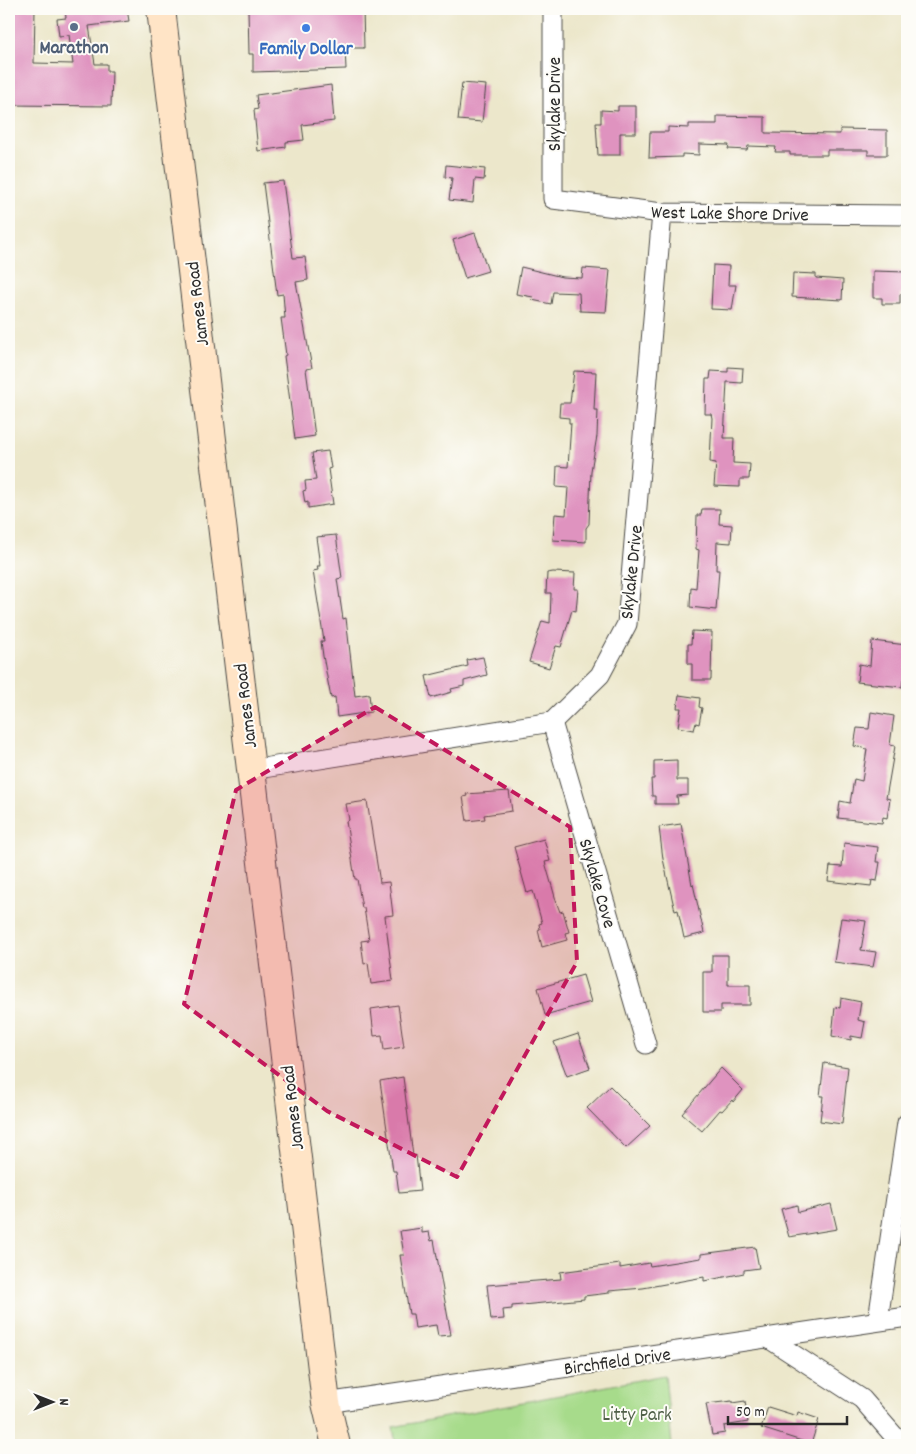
<svg xmlns="http://www.w3.org/2000/svg" width="916" height="1454" font-family="Dekko,sans-serif">
<style>
.green{fill:#a7db8b;stroke:#69835b}
.building{fill:#df93bf}
.lines{fill:none;stroke-linecap:round;stroke-linejoin:round}
.minor-casing{stroke:#484743;stroke-width:21}
.secondary-casing{stroke:#484743;stroke-width:30}
.minor{stroke:#fff;stroke-width:19}
.secondary{stroke:#ffe4c6;stroke-width:28}
.marked{fill:#c2185b;fill-opacity:0.2;stroke:#c2185b;stroke-width:4;stroke-dasharray:10 6;stroke-linejoin:round}
.service-dot{fill:#5c6f8a;stroke:#fdfcf7;stroke-width:2}
.shop-dot{fill:#3f7fe0;stroke:#fdfcf7;stroke-width:2}
.labels{text-anchor:middle;stroke-width:4;stroke-linejoin:round;paint-order:stroke}
.service-label{font-size:19px;font-weight:bold;fill:#4e5e75;stroke:#fdfcf7}
.shop-label{font-size:19px;font-weight:bold;fill:#366cbe;stroke:#fdfcf7}
.street-label{font-size:19px;fill:#2b2b2b;stroke:#fdfcf7}
.park-label{font-size:19px;fill:#506048;stroke:#fdfcf7}
</style>
<rect width="100%" height="100%" fill="#fdfcf7"/>
<filter id="ink" filterUnits="userSpaceOnUse"><feTurbulence type="fractalNoise" baseFrequency=".02" numOctaves="2"/><feDisplacementMap in="SourceGraphic" scale="10" xChannelSelector="R" yChannelSelector="G"/><feConvolveMatrix kernelMatrix="1 2 1 2 8 2 1 2 1" color-interpolation-filters="sRGB"/></filter>
<filter id="wash" filterUnits="userSpaceOnUse"><feTurbulence type="fractalNoise" baseFrequency=".0096" numOctaves="4" result="noise"/><feDisplacementMap in="SourceGraphic" scale="20" xChannelSelector="R" yChannelSelector="G"/><feGaussianBlur stdDeviation="1.12" result="paint"/><feColorMatrix in="noise" values="0 0 0 0 0 0 0 0 0 0 0 0 0 0 0 0 0 1.4 0 .05"/><feComposite in="paint" operator="in"/></filter>
<g filter="url(#wash)">
<rect width="100%" height="100%" fill="#ece7cb"/>
<path class="green" d="M665,1375L672,1445H396L393,1427Z"/>
<g id="blocks">
<g class="building">
<path d="M9,9H35L34,63L73,64L69,35L59,36L57,19L66,18L65,9H127L129,21L89,26L95,64H107V71H112L111,106L9,105Z"/>
<path d="M248,9H363L364,48H345L346,69L253,72V54H249Z"/>
<path d="M462,83L486,85L482,122L458,120Z"/>
<path d="M331,85L334,121L302,125L304,140L286,142V147L258,151L254,110L258,109L256,95Z"/>
<path d="M618,106H636V133H620V155H598L596,123H601V110L618,111Z"/>
<path d="M717,116L765,117V133L840,134V129L887,130V155H868V150H827V155H790V152H775L776,147L748,146L747,150L728,149L729,145L699,144V155L682,154V157L649,158L650,132H668V127L689,128V124H717Z"/>
<path d="M446,165L485,169L484,180L475,179L473,203L449,200L452,178L445,177Z"/>
<path d="M283,181L293,258L305,257L308,280L296,282L312,368L306,369L315,436L295,439L284,356L286,355L281,318H285L283,294L277,295L263,183Z"/>
<path d="M475,233L488,271L465,278L453,240Z"/>
<path d="M713,265L729,266L728,285H736L732,310L711,309Z"/>
<path d="M521,267L562,277L582,278L583,268L610,270L606,312L580,311L579,293L553,292L551,304L532,300L533,297L516,294Z"/>
<path d="M873,271L907,272V292L900,294V304H882V298H873Z"/>
<path d="M793,273L816,274V278L843,280L842,300L792,297Z"/>
<path d="M728,367L743,368L742,383L727,382L724,438H734L733,463L750,464L749,479H740V487L714,486L716,463L710,462L712,418L711,414H705L706,379H710L711,371L728,372Z"/>
<path d="M574,371L596,372L594,410H598L597,436L591,471L589,524L586,528V542L553,540L555,514L566,515L568,488L556,487L557,466L568,467L571,423H569V418L559,417L560,403H570Z"/>
<path d="M328,451L331,468L328,469L333,504L308,508V502L305,503L303,491L306,490L305,481L316,480L312,453Z"/>
<path d="M702,509H720L719,524L732,525L731,543L717,542L716,570H719L716,610L690,607L691,587L696,588L699,550L696,549L697,515H701Z"/>
<path d="M336,535L342,578L337,579L343,619L346,618L355,696L369,694L371,712L337,717L335,697L331,698L323,656L321,641H324L313,571L318,570L317,566H320L316,537Z"/>
<path d="M553,572L575,573L574,589H578L576,611L572,610L561,647L556,646L549,668L529,662L542,621L550,623L551,593H546L547,573Z"/>
<path d="M692,631L712,632L711,680H692V664H688V644H691Z"/>
<path d="M872,641L907,645V680H903L902,687L857,682L859,664L870,666Z"/>
<path d="M483,657L487,675L464,681V686L451,689L452,692L431,698L426,676L468,666L467,660Z"/>
<path d="M679,695L700,698L699,707L702,708L699,724L696,723L694,730L678,727L681,708H677Z"/>
<path d="M871,712L894,716L890,745L895,746L886,798L890,799L887,818L883,817L882,823L838,818L840,801L850,803L854,779L862,781L867,749L854,746L857,728L869,729Z"/>
<path d="M677,760V780H688V795L677,796L678,804H655V796H652L651,779H654V761Z"/>
<path d="M509,791L512,811L484,815L485,819L467,821L463,797L467,796L466,794Z"/>
<path d="M367,801L380,883L389,882L393,915L385,916L393,981L371,984L368,963L364,964L361,941L369,940L364,908H362L357,879H355L346,821L349,820L346,804Z"/>
<path d="M681,824L692,885L693,884L704,933L684,938L678,910L675,911L663,859L659,827Z"/>
<path d="M544,839L550,861L545,862L557,904L560,912L563,911L569,932L565,933L567,940L542,947L538,930L540,929L539,924L542,923L533,891L527,893L514,847Z"/>
<path d="M844,843L878,847L876,862H880L877,881L872,880L871,886L828,881L830,866L842,867Z"/>
<path d="M841,918L866,921L861,950L876,952L873,967L834,962Z"/>
<path d="M712,955H728V985H750V1005H721V1012H703V972H712Z"/>
<path d="M583,975L591,1002L545,1015L538,988Z"/>
<path d="M841,998L861,1002L858,1020L865,1022L862,1038L851,1036V1040L832,1036L835,1007L840,1008Z"/>
<path d="M398,1005L404,1047L384,1050L382,1035L374,1036L371,1009Z"/>
<path d="M578,1034L590,1068L567,1076L554,1042Z"/>
<path d="M824,1063L848,1067L842,1124L820,1121L823,1096H820Z"/>
<path d="M721,1068L743,1090L733,1102L732,1100L722,1111L720,1110L702,1131L682,1114Z"/>
<path d="M403,1077L413,1156L416,1155L420,1191L399,1193L396,1171H393L380,1081Z"/>
<path d="M610,1086L650,1126L626,1148L587,1108Z"/>
<path d="M831,1204L837,1229L789,1237L781,1209L797,1205L798,1212Z"/>
<path d="M422,1228V1233L429,1232L431,1241L434,1240L451,1335L438,1336L436,1325L415,1328L413,1314H409L400,1255H404L400,1231Z"/>
<path d="M755,1247L759,1268L744,1270V1273L704,1281V1277L643,1288L609,1291V1293L584,1296V1299L512,1306V1309L503,1310L504,1319L491,1320L487,1285L561,1279L560,1272L620,1264V1268L649,1263L650,1266L701,1258V1254Z"/>
<path d="M732,1401V1403L745,1401L748,1422L724,1426L725,1433L712,1435L706,1404Z"/>
<path d="M768,1407L797,1416L798,1412L819,1419L811,1444L761,1428Z"/>
</g>
</g>
</g>
<g filter="url(#ink)">
<use href="#blocks" fill-opacity="0" stroke="#484743" stroke-width="1"/>
<g class="lines">
<g class="minor-casing">
<g id="minor">
<path d="M553,9V199L662,213L907,215"/>
<path d="M552,722L646,1044"/>
<path d="M251,770L552,722L600,675L627,624L662,213"/>
<path d="M878,1320L907,1123"/>
<path d="M768,1338L862,1399L902,1445"/>
<path d="M326,1403L907,1317"/>
</g>
</g>
<g class="secondary-casing">
<path id="secondary" d="M161,9L326,1403L336,1445"/>
</g>
<use href="#minor" class="minor"/>
<use href="#secondary" class="secondary"/>
</g>
</g>
<path class="marked" d="M375,707L570,827L577,962L457,1177L327,1111L184,1004L236,790Z"/>
<circle class="service-dot" cx="74" cy="27" r="5"/>
<circle class="shop-dot" cx="306" cy="28" r="5"/>
<g class="labels">
<g class="service-label">
<text x="74" y="53">Marathon</text>
</g>
<g class="shop-label">
<text x="306" y="54">Family Dollar</text>
</g>
<g class="street-label">
<text transform="translate(553 104) rotate(-90)" y="7">Skylake Drive</text>
<text transform="translate(730 212) rotate(1)" y="7">West Lake Shore Drive</text>
<text transform="translate(196 304) rotate(-97)" y="7">James Road</text>
<text transform="translate(630 572) rotate(-84)" y="7">Skylake Drive</text>
<text transform="translate(244 706) rotate(-97)" y="7">James Road</text>
<text transform="translate(599 883) rotate(74)" y="7">Skylake Cove</text>
<text transform="translate(291 1108) rotate(-97)" y="7">James Road</text>
<text transform="translate(617 1360) rotate(-8)" y="7">Birchfield Drive</text>
</g>
<g class="park-label">
<text x="637" y="1420">Litty Park</text>
</g>
</g>
<rect width="916" height="1454" fill="none" stroke="#fdfcf7" stroke-width="30"/>
<g transform="translate(52 1402) rotate(90)" stroke="#fdfcf7" stroke-width="4" paint-order="stroke">
<path d="M0-4L9 19L0 12L-9 19Z" fill="#2b2b2b"/>
<text y="-8" font-size="14" font-weight="bold" text-anchor="middle" fill="#2b2b2b">N</text>
</g>
<path d="M728 1416v8h119v-8" fill="none" stroke="#2b2b2b" stroke-width="2.5"/>
<text x="736" y="1416" font-size="15" fill="#2b2b2b" stroke="#fdfcf7" stroke-width="4" paint-order="stroke">50 m</text>
</svg>
